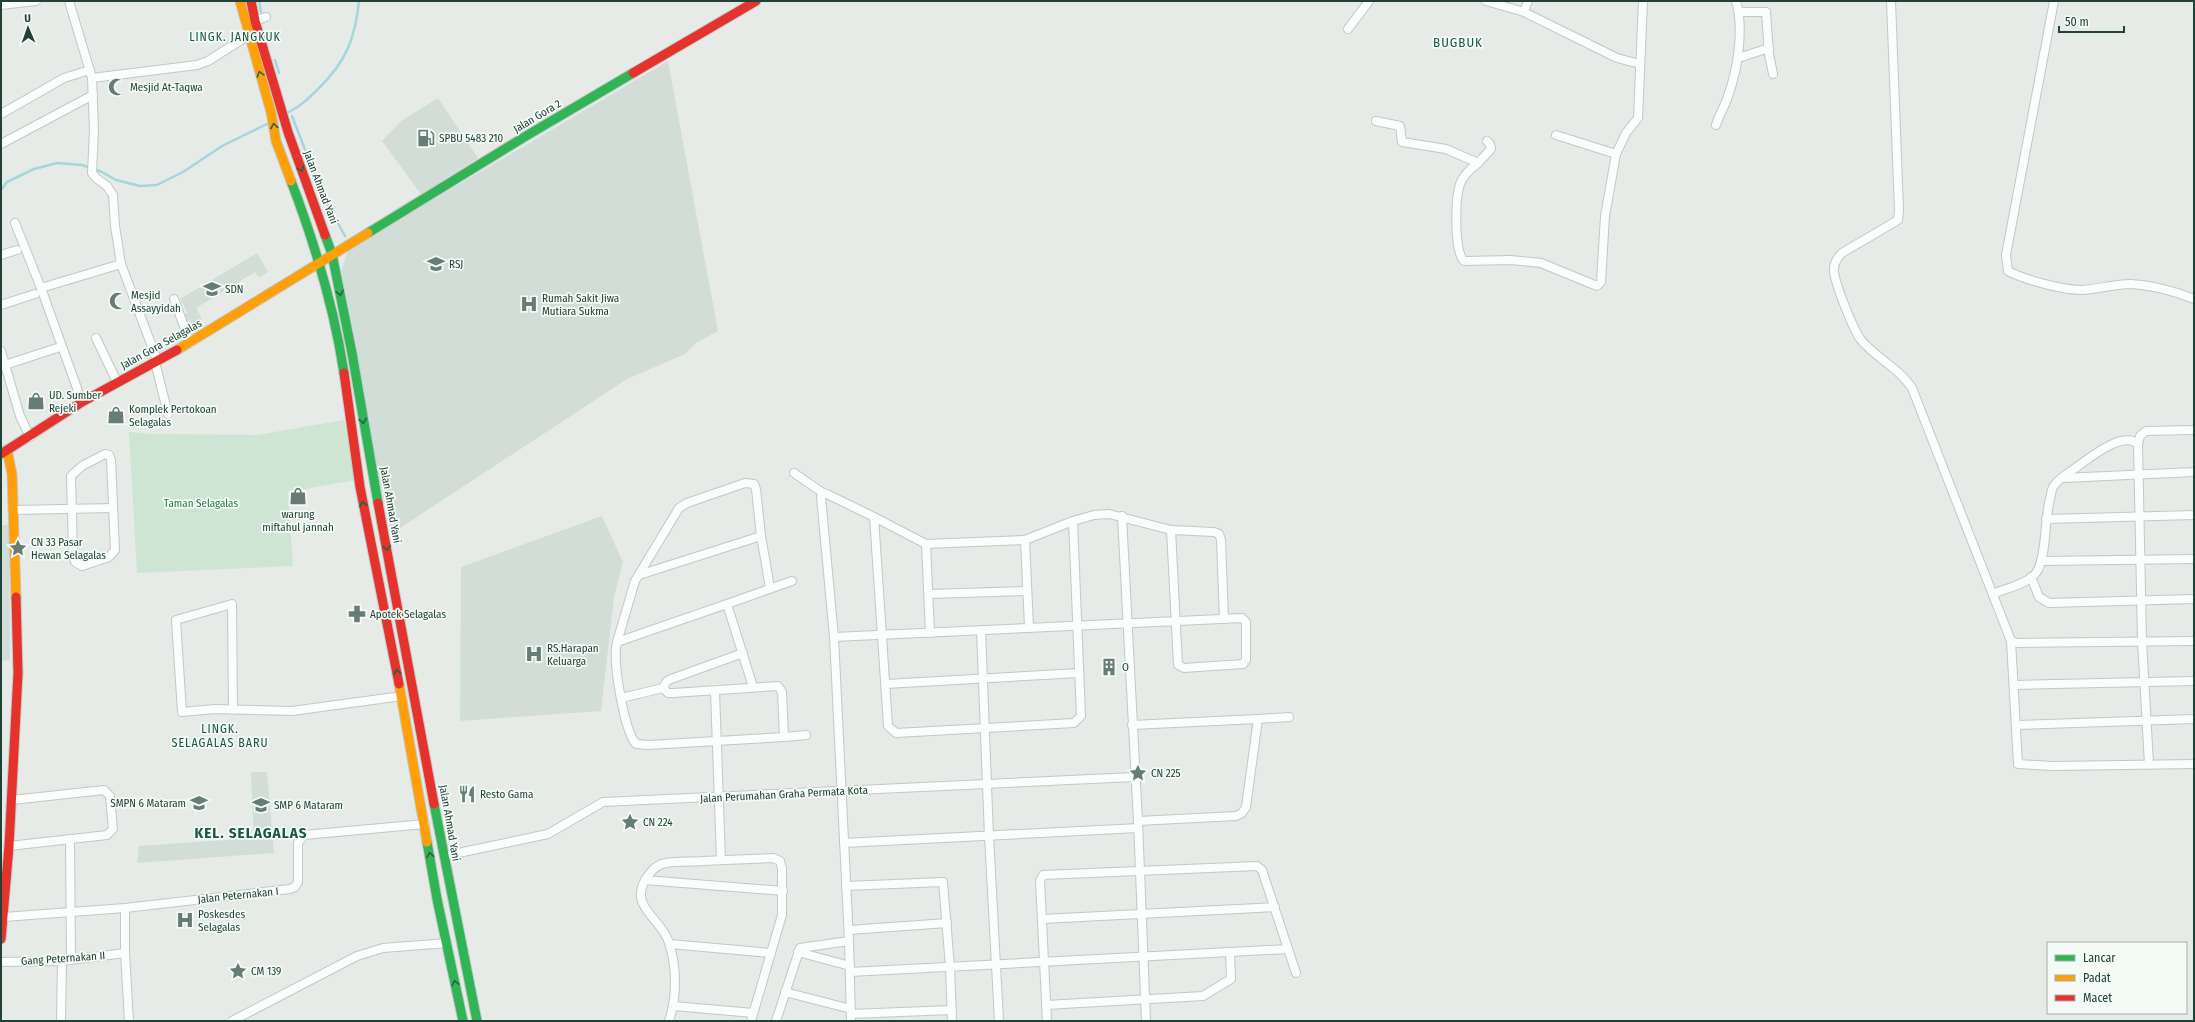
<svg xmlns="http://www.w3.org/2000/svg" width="2195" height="1022" font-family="'Fira Sans Condensed',sans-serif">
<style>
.built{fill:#d3ddd8}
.green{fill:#cee5d3}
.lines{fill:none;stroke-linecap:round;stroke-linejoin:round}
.stream{stroke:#a4d7dc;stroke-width:2.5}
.street-casing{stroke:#c3c8c5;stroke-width:10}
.fast-casing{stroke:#c1c9c5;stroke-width:11}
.slow-casing{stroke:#c1c9c5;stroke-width:11}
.jam-casing{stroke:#c1c9c5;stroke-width:11}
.street{stroke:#fbfcfc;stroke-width:8}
.fast{stroke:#30b455;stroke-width:9}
.slow{stroke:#ff9f0a;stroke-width:9}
.jam{stroke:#e5322d;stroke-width:9}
.oneway{stroke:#26643f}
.labels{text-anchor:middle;stroke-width:3.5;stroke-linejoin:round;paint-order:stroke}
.poi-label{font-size:11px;fill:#214136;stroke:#f4faf6;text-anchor:start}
.street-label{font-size:11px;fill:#214136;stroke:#f4faf6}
.park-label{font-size:11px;fill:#287b43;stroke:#f4faf6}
.neighbourhood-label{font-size:12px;letter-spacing:1px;fill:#1b5543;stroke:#f4faf6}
.quarter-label{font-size:13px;letter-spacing:1px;fill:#1b5543;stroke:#f4faf6}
.district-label{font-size:15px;font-weight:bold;letter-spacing:1px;fill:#1b5543;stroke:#f4faf6}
</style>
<rect width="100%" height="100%" fill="#e6ebe8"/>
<g class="built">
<path d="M668,61L718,331L696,343L685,354L627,379L391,534L339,278L348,250Z"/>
<path d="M438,98L478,158L421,194L382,141L401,121Z"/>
<path d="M257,253L268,272L259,278L255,272L196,308L202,319L191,326L184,315L187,312L180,299Z"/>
<path d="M602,516L623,562L614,597L601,711L460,721L461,567Z"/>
<path d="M9,524L10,660L1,661V526Z"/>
<path d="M251,772H267L274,853L137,863L139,846L254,838Z"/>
</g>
<path class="green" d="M344,420L356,480L288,492L293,566L137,573L129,432L155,434L257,435Z"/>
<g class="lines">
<g class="stream">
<path d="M259,1L261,12"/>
<path d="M275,60L279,73"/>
<path d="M289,112C301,106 309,98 318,89C346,62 355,39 359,1"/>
<path d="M292,116L323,196L345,236"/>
<path d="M1,190L7,182L34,169L57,163L82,165L102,172L116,180L140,186L157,185L183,172L222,146L267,124"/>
</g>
<g class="street-casing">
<g id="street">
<path d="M69,1L92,78L94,130L92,173L96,178L107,186L113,195L115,226L121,264L157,360"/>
<path d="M1486,1L1524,12L1617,58L1640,64"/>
<path d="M1891,1L1899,210L1898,220L1842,253C1838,257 1834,262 1834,269C1833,280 1854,331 1861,340C1876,358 1899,368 1912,388L2011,641L2018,643L2194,641"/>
<path d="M2054,1L2006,255L2008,271C2025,280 2063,290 2082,290C2099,289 2114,284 2131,284C2153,285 2174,291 2194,299"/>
<path d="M1,5L36,1"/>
<path d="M1524,12L1528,1"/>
<path d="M1739,12H1766L1769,54L1773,74"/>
<path d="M255,21L266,17"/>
<path d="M1348,29L1369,1"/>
<path d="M1738,58L1769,48"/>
<path d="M92,78L197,65L208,61L249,35"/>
<path d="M1,114L64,78L90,70"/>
<path d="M1376,121L1400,126L1402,142L1446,149L1478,163C1470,169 1463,175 1460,184C1455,199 1454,251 1464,261L1511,260L1541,263L1597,286L1601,282L1605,216L1616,154L1626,133L1638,118L1643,1"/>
<path d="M1716,125C1719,115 1725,106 1728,96C1738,69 1744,28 1736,1"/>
<path d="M1556,135L1616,154"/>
<path d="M1,144L93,95"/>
<path d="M1478,163L1491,149L1490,144L1487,141"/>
<path d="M15,223L41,288L82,402"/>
<path d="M1,255L17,250"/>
<path d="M41,288L121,264"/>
<path d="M174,299L190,343"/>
<path d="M1,305L35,294"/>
<path d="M96,338L117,382"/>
<path d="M1,351L20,416L30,437"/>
<path d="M155,362L168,414"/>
<path d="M5,365L57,348"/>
<path d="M2138,444L2140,436L2146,431L2194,430"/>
<path d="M105,454L109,455L111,460L115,550L109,557L82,566L75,562L73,551L71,476L82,466Z"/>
<path d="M794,473L823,493"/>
<path d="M2063,478L2194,472"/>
<path d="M13,510L113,508"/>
<path d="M1122,516L1138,821L1146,1021"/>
<path d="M2046,519L2194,515"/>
<path d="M1073,521L1094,515L1109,514L1171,530L1214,532L1219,534L1221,540L1224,619"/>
<path d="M926,544L1025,540"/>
<path d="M2041,561L2194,559"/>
<path d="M639,575L761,536"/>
<path d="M2031,577L2039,597L2049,603L2194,599"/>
<path d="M929,594L1027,591"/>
<path d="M1993,594C2006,588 2030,584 2038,570C2047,552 2044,517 2051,495C2051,493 2052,489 2053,487C2058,479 2067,474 2074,469C2087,460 2122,430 2138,444L2142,641L2149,764"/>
<path d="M727,604L792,581"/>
<path d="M981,630L989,836L999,1021"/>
<path d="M930,633L926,544L874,517L888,726L896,733L1074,723L1081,716L1073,521L1025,540L1029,627"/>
<path d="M834,637C970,631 1106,624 1242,618L1246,622V660L1243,664L1184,668L1178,665L1171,530"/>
<path d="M2011,641L2018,764L2052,766L2194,764"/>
<path d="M617,642L635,581L679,508L687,503L745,483L754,484L756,489L761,536L770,588"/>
<path d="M886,684L1079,673"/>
<path d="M2014,685L2194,681"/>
<path d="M663,688L668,693H673L778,686L782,692L784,737L648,745L636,744C624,730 612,660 617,642L727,604L753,687"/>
<path d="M663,688L667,681L671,679L743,653"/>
<path d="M715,691L721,860"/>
<path d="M621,698L663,688"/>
<path d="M233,710L232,604L176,620L182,712L215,709L292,711L402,696"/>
<path d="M1258,719L1289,717"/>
<path d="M1132,725L1258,719L1246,807L1242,813L1236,816L1138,821"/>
<path d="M2016,725L2194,719"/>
<path d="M784,737L806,735"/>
<path d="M70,839L71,960"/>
<path d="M844,843L1138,828"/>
<path d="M9,846L107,835L113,829L110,796L104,790L12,800"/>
<path d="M444,856L548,834L603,802L1134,777"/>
<path d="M645,880L783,891"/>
<path d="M846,886L943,882L950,967L952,1021"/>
<path d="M125,908V953L129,1021"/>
<path d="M4,917L125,908L290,889L295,887L298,882V843L304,835L425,824"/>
<path d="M1042,919L1275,907"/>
<path d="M849,930L947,923"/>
<path d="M670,944L771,953"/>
<path d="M798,952L850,966"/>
<path d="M1,962L62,961L125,953"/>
<path d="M850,972L1288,949"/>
<path d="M785,992L851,1009"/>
<path d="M1046,1005L1203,996L1231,979L1230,953"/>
<path d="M674,1006L753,1013"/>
<path d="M851,1014L952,1010"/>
<path d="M61,1021L62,961"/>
<path d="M232,1021L357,956L383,948L447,943"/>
<path d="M669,1021C677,997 677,967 669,943C662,918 627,907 647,877C651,871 658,864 666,863C678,861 691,862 703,861C726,860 750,859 773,858L780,861L782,868V915L751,1021"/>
<path d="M776,1021L800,948L849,941"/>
<path d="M851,1021L849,941L834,637L821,497L823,493L827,494L874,517"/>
<path d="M1047,1021L1040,881L1043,875L1257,866L1262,870L1296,973"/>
</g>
</g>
<g class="fast-casing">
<g id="fast">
<path d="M291,181C315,244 334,307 344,373"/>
<path d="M368,233L526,136L633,73"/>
<path d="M325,235L332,254L352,353L378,503"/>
<path d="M434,804L477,1021"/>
<path d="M427,842L437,899L463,1021"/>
</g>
</g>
<g class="slow-casing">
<g id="slow">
<path d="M240,1L271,112L276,141L291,181"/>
<path d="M177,350L368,233"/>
<path d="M7,450L12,474L16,597"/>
<path d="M399,684L427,842"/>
</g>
</g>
<g class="jam-casing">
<g id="jam">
<path d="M251,1L255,21L288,132L325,235"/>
<path d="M633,73L756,1"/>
<path d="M344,373L360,487L399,684"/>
<path d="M1,454L82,402L177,350"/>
<path d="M378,503L434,804"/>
<path d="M1,939L9,846L18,673L16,597"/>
</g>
</g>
<use href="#street" class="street"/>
<use href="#fast" class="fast"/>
<use href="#slow" class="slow"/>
<use href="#jam" class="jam"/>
</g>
<defs><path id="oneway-chevron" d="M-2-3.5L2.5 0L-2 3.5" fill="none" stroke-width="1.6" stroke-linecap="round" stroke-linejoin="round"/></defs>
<g class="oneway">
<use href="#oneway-chevron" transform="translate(260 74) rotate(-107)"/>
<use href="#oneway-chevron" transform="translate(274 126) rotate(-99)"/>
<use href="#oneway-chevron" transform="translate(301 169) rotate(69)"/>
<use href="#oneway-chevron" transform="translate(340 293) rotate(78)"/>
<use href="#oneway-chevron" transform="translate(363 421) rotate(80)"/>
<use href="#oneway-chevron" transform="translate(363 504) rotate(-101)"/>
<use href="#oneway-chevron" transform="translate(387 548) rotate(80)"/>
<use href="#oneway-chevron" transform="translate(397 672) rotate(-101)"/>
<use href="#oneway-chevron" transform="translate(430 855) rotate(-100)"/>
<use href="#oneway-chevron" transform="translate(455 983) rotate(-102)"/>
</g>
<defs>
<g id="mosque-bare" transform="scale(1.38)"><path d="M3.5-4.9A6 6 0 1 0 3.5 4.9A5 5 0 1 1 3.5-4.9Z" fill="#667c74" stroke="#f4faf6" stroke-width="2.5" paint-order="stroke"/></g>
<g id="fuel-bare" transform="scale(1.38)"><path d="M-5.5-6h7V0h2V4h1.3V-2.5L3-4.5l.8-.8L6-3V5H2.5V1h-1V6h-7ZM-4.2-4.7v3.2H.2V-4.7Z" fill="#667c74" stroke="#f4faf6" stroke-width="2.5" paint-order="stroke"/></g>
<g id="university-bare" transform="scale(1.38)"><path d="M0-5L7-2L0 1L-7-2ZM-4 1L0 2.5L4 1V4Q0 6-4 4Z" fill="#667c74" stroke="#f4faf6" stroke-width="2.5" paint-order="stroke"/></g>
<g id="school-bare" transform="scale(1.38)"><path d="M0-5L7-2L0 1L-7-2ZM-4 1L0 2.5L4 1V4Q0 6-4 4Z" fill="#667c74" stroke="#f4faf6" stroke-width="2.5" paint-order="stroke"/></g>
<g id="hospital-bare" transform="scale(1.38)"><path d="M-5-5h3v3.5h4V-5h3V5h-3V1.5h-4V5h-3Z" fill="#667c74" stroke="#f4faf6" stroke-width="2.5" paint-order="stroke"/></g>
<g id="shop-bare" transform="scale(1.38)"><path d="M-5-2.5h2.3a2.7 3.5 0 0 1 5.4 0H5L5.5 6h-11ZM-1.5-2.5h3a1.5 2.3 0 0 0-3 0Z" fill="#667c74" stroke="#f4faf6" stroke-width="2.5" paint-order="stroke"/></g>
<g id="sight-bare" transform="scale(1.38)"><path d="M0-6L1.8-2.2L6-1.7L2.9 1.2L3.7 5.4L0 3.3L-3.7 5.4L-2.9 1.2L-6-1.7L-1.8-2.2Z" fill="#667c74" stroke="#f4faf6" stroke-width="2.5" paint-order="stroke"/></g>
<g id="pharmacy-bare" transform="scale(1.38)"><path d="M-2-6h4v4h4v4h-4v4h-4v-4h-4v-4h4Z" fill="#667c74" stroke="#f4faf6" stroke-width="2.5" paint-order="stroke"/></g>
<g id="building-bare" transform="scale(1.38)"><path d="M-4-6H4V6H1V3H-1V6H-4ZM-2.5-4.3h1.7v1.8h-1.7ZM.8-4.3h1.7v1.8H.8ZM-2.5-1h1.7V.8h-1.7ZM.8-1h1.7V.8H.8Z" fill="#667c74" stroke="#f4faf6" stroke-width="2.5" paint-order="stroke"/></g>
<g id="restaurant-bare" transform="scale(1.38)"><path d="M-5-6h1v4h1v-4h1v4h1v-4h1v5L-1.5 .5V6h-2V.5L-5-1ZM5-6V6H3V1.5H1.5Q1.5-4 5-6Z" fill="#667c74" stroke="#f4faf6" stroke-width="2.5" paint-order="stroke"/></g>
</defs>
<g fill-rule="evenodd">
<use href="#mosque-bare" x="117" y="87"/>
<use href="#fuel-bare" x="426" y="138"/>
<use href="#university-bare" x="436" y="264"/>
<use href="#school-bare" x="212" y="289"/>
<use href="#mosque-bare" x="118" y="301"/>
<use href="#hospital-bare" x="529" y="304"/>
<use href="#shop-bare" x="36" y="401"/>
<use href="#shop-bare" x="116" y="415"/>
<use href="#shop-bare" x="298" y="496"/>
<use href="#sight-bare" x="18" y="548"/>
<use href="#pharmacy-bare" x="357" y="614"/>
<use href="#hospital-bare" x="534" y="654"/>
<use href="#building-bare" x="1109" y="667"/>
<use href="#sight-bare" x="1138" y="773"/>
<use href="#restaurant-bare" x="467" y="794"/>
<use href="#school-bare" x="199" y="803"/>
<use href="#school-bare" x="261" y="805"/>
<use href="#sight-bare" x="630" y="822"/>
<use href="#hospital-bare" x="185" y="920"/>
<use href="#sight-bare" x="238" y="971"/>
</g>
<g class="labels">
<g class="poi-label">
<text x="130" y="91">Mesjid At-Taqwa</text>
<text x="439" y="142">SPBU 5483 210</text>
<text x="449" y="268">RSJ</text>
<text x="225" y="293">SDN</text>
<text x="131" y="299">Mesjid<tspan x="131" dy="13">Assayyidah</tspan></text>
<text x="542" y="302">Rumah Sakit Jiwa<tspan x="542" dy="13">Mutiara Sukma</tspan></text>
<text x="49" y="399">UD. Sumber<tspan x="49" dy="13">Rejeki</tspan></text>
<text x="129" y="413">Komplek Pertokoan<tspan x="129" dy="13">Selagalas</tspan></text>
<text x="298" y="518" text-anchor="middle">warung<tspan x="298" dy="13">miftahul jannah</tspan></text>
<text x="31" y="546">CN 33 Pasar<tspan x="31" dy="13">Hewan Selagalas</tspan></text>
<text x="370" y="618">Apotek Selagalas</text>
<text x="547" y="652">RS.Harapan<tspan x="547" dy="13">Keluarga</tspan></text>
<text x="1122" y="671">O</text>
<text x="1151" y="777">CN 225</text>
<text x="480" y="798">Resto Gama</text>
<text x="186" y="807" text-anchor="end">SMPN 6 Mataram</text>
<text x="274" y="809">SMP 6 Mataram</text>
<text x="643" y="826">CN 224</text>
<text x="198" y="918">Poskesdes<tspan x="198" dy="13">Selagalas</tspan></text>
<text x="251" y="975">CM 139</text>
</g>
<g class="street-label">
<text transform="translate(537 116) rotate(-31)" y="4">Jalan Gora 2</text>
<text transform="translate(321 187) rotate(69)" y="4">Jalan Ahmad Yani</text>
<text transform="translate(161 344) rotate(-29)" y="4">Jalan Gora Selagalas</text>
<text transform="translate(391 505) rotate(80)" y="4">Jalan Ahmad Yani</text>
<text transform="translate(784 794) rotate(-3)" y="4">Jalan Perumahan Graha Permata Kota</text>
<text transform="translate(450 823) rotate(80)" y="4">Jalan Ahmad Yani</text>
<text transform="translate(238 895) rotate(-6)" y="4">Jalan Peternakan I</text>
<text transform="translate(63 958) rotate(-4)" y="4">Gang Peternakan II</text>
</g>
<g class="park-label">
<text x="201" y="507">Taman Selagalas</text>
</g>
<g class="neighbourhood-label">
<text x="235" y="41">LINGK. JANGKUK</text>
<text x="220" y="733">LINGK.<tspan x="220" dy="14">SELAGALAS BARU</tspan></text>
</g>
<g class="quarter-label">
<text x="1458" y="47">BUGBUK</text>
</g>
<g class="district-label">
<text x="251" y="838">KEL. SELAGALAS</text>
</g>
</g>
<rect width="2195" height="1022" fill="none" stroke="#214136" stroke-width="4"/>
<rect x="2047" y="942" width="140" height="72" fill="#f4faf6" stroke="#a0b0a9"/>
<rect x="2055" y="955" width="20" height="6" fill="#30b455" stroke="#a0b0a9"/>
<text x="2083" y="962" font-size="12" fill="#214136">Lancar</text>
<rect x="2055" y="975" width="20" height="6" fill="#ff9f0a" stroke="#a0b0a9"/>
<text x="2083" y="982" font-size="12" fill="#214136">Padat</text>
<rect x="2055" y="995" width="20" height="6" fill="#e5322d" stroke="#a0b0a9"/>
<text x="2083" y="1002" font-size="12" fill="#214136">Macet</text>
<g transform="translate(28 28) rotate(358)" stroke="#f4faf6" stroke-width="3" paint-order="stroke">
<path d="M0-3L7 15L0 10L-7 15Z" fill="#214136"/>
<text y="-6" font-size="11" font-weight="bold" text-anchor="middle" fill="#214136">U</text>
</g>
<path d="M2059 26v6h65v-6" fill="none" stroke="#214136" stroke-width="2"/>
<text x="2065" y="26" font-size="12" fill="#214136" stroke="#f4faf6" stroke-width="3" paint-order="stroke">50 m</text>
</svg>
